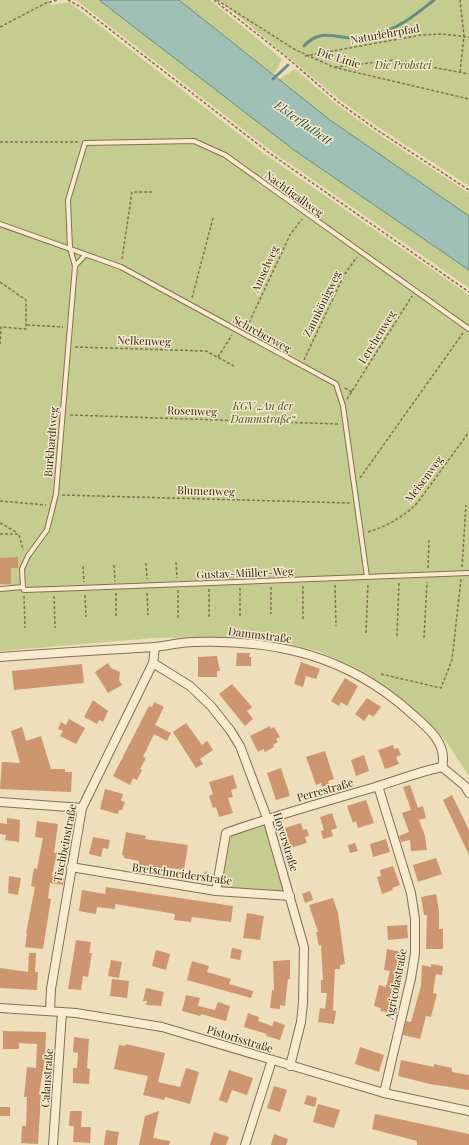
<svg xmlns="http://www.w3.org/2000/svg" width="469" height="1145" font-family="'Playfair Display',serif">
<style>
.green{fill:#c5cc90}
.water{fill:#a0bfb5;stroke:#678c82}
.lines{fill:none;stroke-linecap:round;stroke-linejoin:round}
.stream{stroke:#678c82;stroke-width:3}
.building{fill:#cd9670}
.service-casing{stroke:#856e55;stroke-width:6}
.minor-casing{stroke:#856e55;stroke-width:10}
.path{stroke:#856e55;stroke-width:1.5;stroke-dasharray:3 2;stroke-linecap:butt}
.service{stroke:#f9ecce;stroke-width:4}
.minor{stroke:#f9ecce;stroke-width:8}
.labels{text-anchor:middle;stroke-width:3;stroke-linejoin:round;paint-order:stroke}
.street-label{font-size:11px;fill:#34261a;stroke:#f5e9cb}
.park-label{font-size:11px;font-style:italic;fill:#455121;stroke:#f5e9cb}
.water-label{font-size:12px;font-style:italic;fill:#295451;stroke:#f5e9cb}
</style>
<rect width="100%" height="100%" fill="#eedebb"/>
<g class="green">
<path d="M0,0H49L51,5L69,2L266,155L469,295V776L445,740L400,697L354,667L318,651L260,637L154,638L0,651V590L10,585H0Z"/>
<path d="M76,0H99L294,150L469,270V288L270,150Z"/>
<path d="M179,0H210L282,59L274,75Z"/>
<path d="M219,0H469V186L378,127L340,100Z"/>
<path d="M295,69L336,104L375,132L469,193V216L330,120L279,79Z"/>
<path d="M267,818L290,896L216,891L226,833Z"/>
</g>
<path class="water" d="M99,0H179L330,120L469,216V270L294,150Z"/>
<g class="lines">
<g class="stream">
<path d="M304,46C320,28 334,38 355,38C362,38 370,36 376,34C399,29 416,14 434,0"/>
<path d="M273,79L288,65"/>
</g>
</g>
<g class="building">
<path d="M18,557V568H11V584H0V558Z"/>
<path d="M237,653H250L249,657H251V666H236Z"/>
<path d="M217,656L220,671H217V677H198V657Z"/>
<path d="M301,662L320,669L316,679L306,676L303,687L294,684Z"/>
<path d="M108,663L111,668L120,672L119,680L122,685L108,693L95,672Z"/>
<path d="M82,664L84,683L14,690L12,671Z"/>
<path d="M345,678L358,686L347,706L341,702L339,706L331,701Z"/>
<path d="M232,684L252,707L247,711L253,719L245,726L219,694Z"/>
<path d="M367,698L381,707L373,717L369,714L364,721L355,714Z"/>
<path d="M93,700L108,711L103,722L99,720L97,724L84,717Z"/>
<path d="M154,702L164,707L155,725L171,733L167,741L154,734L143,757L146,758L140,769L142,770L137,780L133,778L130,785L113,776L149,706L152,707Z"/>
<path d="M69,719L85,728L76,744L60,736L63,731L58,729L61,722L66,725Z"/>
<path d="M186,723L202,745L207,741L213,750L200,759L203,764L196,768L173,732Z"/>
<path d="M270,726L271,729L274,727L280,737L276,739L278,742L273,745L274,747L265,752L263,749L258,752L250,736Z"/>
<path d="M22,727L26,741L41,736L51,769H65V772H72L71,792L0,789L2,762L20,763L11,731Z"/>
<path d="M393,745L394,749L398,748L401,755L396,757L399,764L385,769L378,750Z"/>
<path d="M325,751L334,779L328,781L329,784L322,787L321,783L316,785L306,757Z"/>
<path d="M364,755L369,771L356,776L351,760Z"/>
<path d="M281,768L290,796L276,800L267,773Z"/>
<path d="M233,775L237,788L231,790L233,797L228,798L233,813L219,817L216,807L213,808L209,796L213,794L209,782Z"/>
<path d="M410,785L418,808L423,806L426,818L419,820L425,836L427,850L411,851L410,840L401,842L399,836L409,832L402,813L411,810L403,787Z"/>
<path d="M105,789L123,794L121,801L125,802L122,810H119L118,814L100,809Z"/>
<path d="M452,795L469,830V855L443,800Z"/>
<path d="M366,800L374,823L358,828L356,821L353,823L347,806Z"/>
<path d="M332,813L337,828L331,830L333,836L323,839L321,831L324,830L320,817Z"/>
<path d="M7,818L20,820L19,842L5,840L6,835L0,834V823L7,824Z"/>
<path d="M37,821L58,824L54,853H57L52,876L64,878L63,885L50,883L48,898L51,899L43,949L25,947L27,933H26L35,887L31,886L34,868L37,869L43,838L35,837Z"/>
<path d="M301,823L303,830L307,829L309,836L305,837L307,843L290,848L285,828Z"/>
<path d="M126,832L146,836L145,839L188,845L184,870L164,867V871L138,869L139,861L124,858V856L122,855Z"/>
<path d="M93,837L110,840L108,849L103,848L101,857L89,854Z"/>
<path d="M386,839L390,852L373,857L370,844Z"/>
<path d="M355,843L358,851L350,853L348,845Z"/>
<path d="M436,858L442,874L418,882L413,865Z"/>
<path d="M393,866L400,885L392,888L393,890L382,894L377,877L381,876L380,870Z"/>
<path d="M206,871L211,876L210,879L207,881L201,878Z"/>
<path d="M9,876L21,878L18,895L8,893Z"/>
<path d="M106,887L233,906L231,922L192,917L191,922L174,920L175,914L115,904V909L97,907L96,914L79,911L82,890L105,894Z"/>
<path d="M310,891L313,900L305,903L302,894Z"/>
<path d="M436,894L439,911V929H443V949H426L427,915H424L421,897Z"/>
<path d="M333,898L338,913L345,964L340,965V969H335L333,1010L336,1011L334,1024L318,1022L320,1008L325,1009L327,993H321V980H323L321,945L319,946L316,932H318L309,905Z"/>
<path d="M247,913L264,916L260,940L243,938Z"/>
<path d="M407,925L408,938L388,940L387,926Z"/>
<path d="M76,940L91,942L89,953H92L88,977L83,976L81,990L68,989Z"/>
<path d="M232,948L242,950L240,960L230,958Z"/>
<path d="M387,949L406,953L402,973L401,972L396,1005H394L393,1010L388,1009L387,1012L380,1011L381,1008L374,1006L379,985L386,987L390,971L384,970Z"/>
<path d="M156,950L170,954L166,970L152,966Z"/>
<path d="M29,953H36L35,972H38L37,990L0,988V968L28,972Z"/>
<path d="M111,960L122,962L119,978L108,976Z"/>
<path d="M290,960V979H288L285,1006L280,1005V1009L270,1008L272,990H274L273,961Z"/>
<path d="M192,961L209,966L207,972L231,979L229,984L253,991L251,998L187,980Z"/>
<path d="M431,964L443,966L442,975L436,974L433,993L437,994L431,1017L426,1016L420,1039L403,1035L406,1021L411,1022L421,986L422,965L431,967Z"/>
<path d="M112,979L129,981L127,998L110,996Z"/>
<path d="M146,988L164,992L161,1006L146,1005L147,1001H143Z"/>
<path d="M186,995L200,998L198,1006L215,1010L218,1002L230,1006L226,1021L201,1014L200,1016L182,1011Z"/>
<path d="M248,1013L259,1017L258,1021L272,1026L274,1021L285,1025L280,1040L266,1036L267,1034L244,1027Z"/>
<path d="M3,1031L46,1032L45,1059L39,1094L41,1095L38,1144L21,1143L22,1126H26L27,1097H24L27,1067L36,1068L37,1044L19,1043V1049H3Z"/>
<path d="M74,1037L89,1039L87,1068L90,1069L89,1084L73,1083V1068H77L78,1053L73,1052Z"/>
<path d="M126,1044L165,1053L158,1082L180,1087L186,1068L199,1072L190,1104L165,1097L164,1100L143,1095L148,1076L114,1069L119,1045L125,1046Z"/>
<path d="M360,1047L384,1055L379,1072L355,1064Z"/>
<path d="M401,1060L434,1067V1064L452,1068V1072L469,1075V1090L430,1084L398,1076Z"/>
<path d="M229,1070L253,1078L247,1095L232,1090L227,1103L219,1100Z"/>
<path d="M274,1086L287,1090L280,1112L267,1108Z"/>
<path d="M307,1095L317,1098L315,1107L304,1104Z"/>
<path d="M318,1104L340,1110L334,1128L313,1122Z"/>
<rect x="0" y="1107" width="10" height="9"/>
<path d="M70,1111H82L81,1127H91L90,1143L73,1142L74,1126H78H69Z"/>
<path d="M159,1111L153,1138L170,1141L169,1145H139L145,1116Z"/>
<path d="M375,1114L469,1134V1145H417V1141L372,1129Z"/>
<path d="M106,1130L119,1132L117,1145H104Z"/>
<path d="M214,1132L229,1137L226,1145H210Z"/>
<path d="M274,1134L288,1139L286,1145H271Z"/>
</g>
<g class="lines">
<g class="service-casing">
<g id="service">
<path d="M0,224L121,267L336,384L343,406L367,577"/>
<path d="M75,266L70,248L68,200L85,143L194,141L225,155L469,329"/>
<path d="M23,587L24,590L54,589L469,573"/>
<path d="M0,589L23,587L22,569L28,556L47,530L56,494L75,266L85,255"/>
</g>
</g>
<g class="minor-casing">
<g id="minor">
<path d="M0,657C51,653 103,650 154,647C167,646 180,642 193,642C276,639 348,656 411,713C427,727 448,743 442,767"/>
<path d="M153,663L190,686L211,706L230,730L240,746L267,818L304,947L303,1003L301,1022L290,1066"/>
<path d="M442,767L465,786L469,793"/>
<path d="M378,786L411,893L415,919V953L411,978L384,1093"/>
<path d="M0,802L82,808"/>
<path d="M71,867L216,891L290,896"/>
<path d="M216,891L226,833C274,816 323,802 372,788C396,781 418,772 442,767"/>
<path d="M0,1008L76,1013L162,1027L384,1093L469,1111"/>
<path d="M50,1011L51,989L82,808L153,663L155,647"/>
<path d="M53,1145L62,1012"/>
<path d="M245,1145L272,1060"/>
</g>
</g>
<g class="path">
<path d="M68,0L81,7L268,152L469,292"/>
<path d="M214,0L285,56L338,102L377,130L469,190"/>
<path d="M217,0L294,49L333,67L469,99"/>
<path d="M0,27L46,3L58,0"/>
<path d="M305,56L421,35L442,34L469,37"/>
<path d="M335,67L394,60L469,74"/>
<path d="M460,72L464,36L460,0"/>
<path d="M0,142H79"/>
<path d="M122,259L132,192H153"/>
<path d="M0,282L26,300V329L1,327L0,345"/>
<path d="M192,298L213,218"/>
<path d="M27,325L63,327"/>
<path d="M247,327L290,235L302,219"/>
<path d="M75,347L206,351L234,366"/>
<path d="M218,357L232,335"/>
<path d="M304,360L344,275L357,257"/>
<path d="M345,388L352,392"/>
<path d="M347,399L412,296"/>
<path d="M70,415L338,424"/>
<path d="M360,478L463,333"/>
<path d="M62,495L350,503"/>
<path d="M0,501L46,505"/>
<path d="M0,523L16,532"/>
<path d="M368,532C387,526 404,517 418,502L469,432"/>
<path d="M0,534H19L23,550"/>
<path d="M176,562L177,578"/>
<path d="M146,563L147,579"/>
<path d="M114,565L115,581"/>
<path d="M83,566L84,582"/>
<path d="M462,567L466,505"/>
<path d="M428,568L429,539"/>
<path d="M335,585L336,626"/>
<path d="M303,586V619"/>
<path d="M271,587V614"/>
<path d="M240,588V618"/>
<path d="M209,589V618"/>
<path d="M178,590V618"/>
<path d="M116,593V617"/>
<path d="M147,593L148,615"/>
<path d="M85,595L86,617"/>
<path d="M24,596L25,628"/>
<path d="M54,596L55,628"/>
<path d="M366,633L368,583"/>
<path d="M397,636L399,582"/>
<path d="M424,638L427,582"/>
<path d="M381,674L441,688L452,660L461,579"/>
</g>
<use href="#service" class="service"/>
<use href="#minor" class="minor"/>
</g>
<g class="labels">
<g class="street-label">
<text transform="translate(385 34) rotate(-10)" y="4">Naturlehrpfad</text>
<text transform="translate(339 58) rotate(17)" y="4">Die Linie</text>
<text transform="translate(294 194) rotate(36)" y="4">Nachtigallweg</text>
<text transform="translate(265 269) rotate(-65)" y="4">Amselweg</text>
<text transform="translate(322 304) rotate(-64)" y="4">Zaunkönigweg</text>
<text transform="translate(262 334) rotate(29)" y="4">Schreberweg</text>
<text transform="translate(377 337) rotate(-58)" y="4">Lerchenweg</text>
<text transform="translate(144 341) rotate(2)" y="4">Nelkenweg</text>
<text transform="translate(192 411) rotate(2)" y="4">Rosenweg</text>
<text transform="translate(51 442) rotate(-85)" y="4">Burkhardtweg</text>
<text transform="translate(424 479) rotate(-53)" y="4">Meisenweg</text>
<text transform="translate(206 491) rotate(2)" y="4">Blumenweg</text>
<text transform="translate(245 573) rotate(-2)" y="4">Gustav-Müller-Weg</text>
<text transform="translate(260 635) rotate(7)" y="4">Dammstraße</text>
<text transform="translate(325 790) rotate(-16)" y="4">Perrestraße</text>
<text transform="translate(286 842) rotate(73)" y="4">Hoyerstraße</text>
<text transform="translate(65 843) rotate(-79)" y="4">Tischbeinstraße</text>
<text transform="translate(182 874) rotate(8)" y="4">Bretschneiderstraße</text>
<text transform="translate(396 984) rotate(-79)" y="4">Agricolastraße</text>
<text transform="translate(240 1039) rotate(17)" y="4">Pistorisstraße</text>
<text transform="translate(47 1078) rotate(-86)" y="4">Calaustraße</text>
</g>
<g class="park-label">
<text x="403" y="69">Die Probstei</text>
<text x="263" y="410">KGV „An der<tspan x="263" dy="13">Dammstraße“</tspan></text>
</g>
<g class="water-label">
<text transform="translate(303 123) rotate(35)" y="4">Elsterflutbett</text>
</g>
</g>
</svg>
